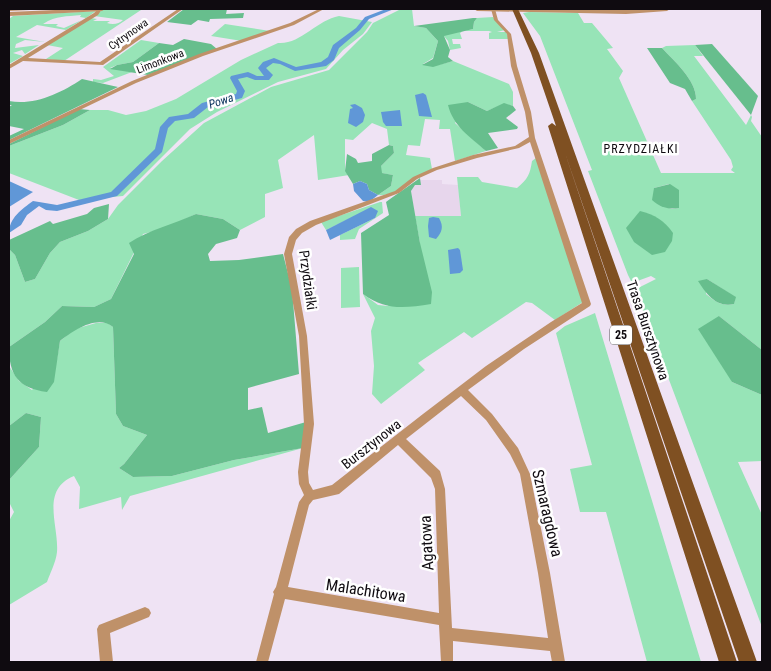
<svg xmlns="http://www.w3.org/2000/svg" width="771" height="671" font-family="'Roboto Condensed',sans-serif">
<style>
.built{fill:#e7d6ec}
.green{fill:#97e4b7;fill-rule:evenodd}
.forest{fill:#67be8d}
.water{fill:#6097d7}
.lines{fill:none;stroke-linecap:round;stroke-linejoin:round}
.river{fill:#6097d7;fill-rule:evenodd}
.minor{fill:#bf9169;fill-rule:evenodd}
.tertiary{fill:#bf9169;fill-rule:evenodd}
.primary{fill:#7f5022;fill-rule:evenodd}
.labels{text-anchor:middle;stroke-width:5;stroke-linejoin:round;paint-order:stroke}
.far-street-label{font-size:11px;fill:#0f0b10;stroke:#fff}
.far-water-label{font-size:12px;font-style:italic;fill:#0d355e;stroke:#fff}
.far-neighbourhood-label{font-size:12px;letter-spacing:1px;fill:#0f0b10;stroke:#fff}
.shield{fill:#fff;stroke:#575458;stroke-width:1}
.shield-label{font-size:12px;font-weight:bold;fill:#0f0b10}
.street-label{font-size:14px;fill:#0f0b10;stroke:#fff}
.near-street-label{font-size:16px;fill:#0f0b10;stroke:#fff}
</style>
<rect width="100%" height="100%" fill="#efe3f4"/>
<path class="built" d="M420,180H442V184L458,185L461,216H415L411,191L415,185H420Z"/>
<g class="green">
<path d="M121,9H169L141,10L64,61L46,59L63,48L47,45L91,18L97,19L93,21H110L107,23C113,25 119,24 123,20L94,16L102,10Z"/>
<path d="M401,9H412L414,26L426,28L438,41L433,58L423,64L438,65L453,61L509,84L513,92V106L504,104L487,111L468,102L455,123L486,151L455,161L450,129H439L440,120L425,119L420,146L408,145L406,155L430,158L432,169C417,178 396,197 378,195L391,186L393,175L381,173V166L394,153L393,146L389,145L387,129L372,123L353,140L345,139V170L349,175L318,180L314,135L278,160L283,188L265,194V217L240,230L223,219L196,214L166,228L143,234L111,299L94,307L62,306L45,322L9,347V249L15,255L25,282L35,279L50,253L60,242L88,231L108,219L118,205L162,161L204,123L271,87L329,70L367,32L373,23Z"/>
<path d="M96,11L86,18L80,17L81,15C66,17 57,15 43,24H58L56,26L64,28L82,20L66,30L37,25L16,37L45,42L25,40L16,44L15,48L39,45L25,54L22,50L13,53L23,56L9,64V19L13,16Z"/>
<path d="M529,12L578,13L584,23H592L613,48L607,49L623,71L619,78L661,173H735L731,170L733,167L731,160L692,101L696,99C696,80 674,61 662,48L666,46L695,45L703,56H694L746,125L751,115L752,117L751,121L762,137V350L719,316L732,382L762,395V461L738,462L762,515V627L636,292V289L656,279L651,276L632,283L628,275L588,171L592,170L540,36L523,13ZM669,184L679,208L672,209L659,205L654,188ZM707,279L735,297L734,304C723,307 714,301 706,294Z"/>
<path d="M339,16L372,22L363,34L343,50L326,69L278,82L217,112L190,129L123,196L79,200L9,173V146L63,125L90,110H108L126,115L146,111L176,99L241,60L278,43C300,45 317,20 339,16Z"/>
<path d="M493,17L505,30L497,32H506L509,39H489V33L492,32L489,31H463L460,33L462,39H452L453,44H460L461,48L450,50L448,41L443,35L473,29L474,22L477,18Z"/>
<path d="M225,24L270,31L242,41L211,36Z"/>
<path d="M141,40L159,43L133,62L117,65L110,68L132,72L103,83L93,82V79L101,80L114,76L103,67Z"/>
<path d="M536,158L583,302L555,320L532,303L526,302L472,338L464,332L418,363L425,370L381,404L372,394L374,366L371,331L375,318L363,294L378,305L388,306L420,243L415,216H461L457,177H478L482,182L517,188C528,179 530,174 532,161Z"/>
<path d="M380,202H382L383,213L359,229L355,239L340,240V235L375,218L371,208L326,230L321,222Z"/>
<path d="M359,267L360,307L341,308V268Z"/>
<path d="M595,313L701,662H647L606,512H580L570,469L592,465L556,333L565,326Z"/>
<path d="M96,323H108L113,327L116,414L123,426L147,435L124,464L119,468L133,477L172,476L234,460L303,448L130,496L122,510L121,497L79,509L80,487L74,476C40,490 59,525 57,552C56,562 50,573 47,582L9,605V521L14,512L9,502V480L39,447L41,417L26,413L9,426V366L19,381L32,390L57,359L60,341L75,329Z"/>
</g>
<g class="forest">
<path d="M184,9H227L226,14L244,13L243,18L210,19L209,22L198,20L191,25L167,22Z"/>
<path d="M473,18H477L474,22L473,29L444,36L450,50L448,57L453,61L433,67L422,65L433,59L438,41L426,28L414,26Z"/>
<path d="M184,39L211,44L217,49L148,75L110,69L117,65L133,62L159,43L173,45Z"/>
<path d="M712,44L758,96L751,115L695,45Z"/>
<path d="M647,48H662C674,61 696,80 696,99L692,101L685,89L670,83Z"/>
<path d="M82,79L118,87L9,140V136L24,129L9,126V107L12,105H9V101C34,106 61,93 82,79Z"/>
<path d="M468,102L487,111L504,103L513,106L516,110L506,118L518,127L517,129L488,133L498,148L486,151C470,137 453,126 448,105Z"/>
<path d="M79,109L90,110L63,125L9,146V144Z"/>
<path d="M389,145L393,146L394,153L381,166L382,173L393,175L391,186L378,195L369,190L367,184L360,181L353,184L345,171L347,154L356,159L358,163L372,161V154Z"/>
<path d="M420,178L421,185H415L411,191L420,243L432,292L431,304C405,308 386,311 363,294L361,233L389,215L386,202L390,199Z"/>
<path d="M670,184L679,190V208C668,210 660,207 652,200L654,188Z"/>
<path d="M109,204L108,219L88,231L60,242L50,253L35,279L25,282L15,255L9,249V240L50,221L53,224L87,214L94,208Z"/>
<path d="M640,211C655,215 664,220 673,233L672,241L665,252L652,255L634,242L626,228Z"/>
<path d="M196,214L223,219L240,230L237,238L216,244L208,254L210,261L239,260L283,254L292,289L299,374L248,388V410L262,407L268,433L306,422L303,448L234,460L172,476L133,477L119,468L124,464L147,435L123,426L116,414L113,327C97,314 73,331 60,341L54,382L47,392C18,388 9,375 9,347L45,322L62,306L94,307L111,299L134,254L129,243C148,230 174,224 196,214Z"/>
<path d="M707,279L736,297L734,304C717,308 707,295 698,281Z"/>
<path d="M719,316L762,350V395L732,382L698,329Z"/>
<path d="M26,413L41,417L39,447L9,480V426Z"/>
</g>
<g class="water">
<path d="M423,93L426,95L432,117L419,116L415,95Z"/>
<path d="M355,104L362,108L365,115L363,122L356,127L348,123L350,109L353,108L350,105Z"/>
<path d="M400,110L402,126H386L383,122L381,112Z"/>
<path d="M9,181L33,192L9,207Z"/>
<path d="M360,181L367,184L369,190L378,195L369,202L363,201L354,191L353,184Z"/>
<path d="M371,207L378,211L375,218L330,240L326,230Z"/>
<path d="M433,217L439,218C444,227 442,232 436,239L429,237L428,226L429,218Z"/>
<path d="M458,248L460,250L463,270L460,273L450,274L448,250Z"/>
</g>
<g class="lines">
<path class="river" d="M386,9H394L369,19L360,30L339,48L334,60L326,66L295,71L280,64L273,63L266,68L273,75L269,80H255L247,77L238,79L245,91L242,98L208,107L194,118L175,121L168,128L162,152L117,196L57,211L46,210L39,206L27,215L21,225L9,233C9,218 22,209 33,201L57,205L111,192L155,149L160,127L169,117L188,114L202,103L236,94L237,91L230,78L231,76L248,72L257,76H264L258,68L263,62L274,58L296,67L321,62L328,57L333,45L356,28L365,17Z"/>
<g class="minor">
<path d="M9,9H32L30,10L9,11Z"/>
<path d="M98,9H102L98,15L28,58L100,62L178,9H183L103,65L23,61L9,69V65L94,13Z"/>
<path d="M319,9H324L294,25L203,56L136,83L9,144V140L132,81L199,54L290,23Z"/>
<path d="M491,9H495L498,20L511,34L517,66L531,112L535,138L591,304L590,306L524,349L468,390L492,414L518,448L530,474L550,573L565,662H552L550,651L453,641V662H441L439,625L285,599L268,662H256L274,594L273,592L276,587L299,502L304,495L299,484L298,472L304,424L299,336L284,254L289,237L296,229L310,221L395,191L413,177L433,168L473,155L515,146L529,137L525,112L511,66L507,34L494,20ZM530,142L582,303L551,322L486,366L423,414L332,485L313,490L309,483L308,472L314,424L307,336L292,254L296,240L302,233L316,225L399,193L417,179L437,170L477,158L519,148ZM461,396L486,420L510,454L520,474L538,573L548,638L452,628L445,489L440,471L406,439ZM398,445L431,478L435,489L439,613L288,587L309,505L313,500L339,494Z"/>
<path d="M145,607L149,609L151,613L149,617L110,633L113,662H100L97,629L99,625Z"/>
</g>
<g class="tertiary">
<path d="M78,9H105L102,11L9,16V12Z"/>
<path d="M474,9L626,10L670,9L667,11L626,14L477,11Z"/>
</g>
<path class="primary" d="M512,9H518L539,53L757,662H739L564,150L737,662H719L548,126L552,123L556,126L531,53Z"/>
</g>
<g class="labels">
<g class="far-street-label">
<text transform="translate(128 34) rotate(-35)" y="4">Cytrynowa</text>
<text transform="translate(160 61) rotate(-21)" y="4">Limonkowa</text>
</g>
<g class="far-water-label">
<text transform="translate(221 101) rotate(-18)" y="4">Powa</text>
</g>
<g class="far-neighbourhood-label">
<text x="641" y="153">PRZYDZIAŁKI</text>
</g>
<rect class="shield" x="610" y="325.5" width="22" height="19" rx="4"/>
<g class="shield-label">
<text x="621" y="339">25</text>
</g>
<g class="street-label">
<text transform="translate(308 280) rotate(82)" y="5">Przydziałki</text>
<text transform="translate(648 330) rotate(71)" y="5">Trasa Bursztynowa</text>
<text transform="translate(371 444) rotate(-38)" y="5">Bursztynowa</text>
</g>
<g class="near-street-label">
<text transform="translate(548 513) rotate(77)" y="6">Szmaragdowa</text>
<text transform="translate(426 543) rotate(-93)" y="6">Agatowa</text>
<text transform="translate(366 590) rotate(9)" y="6">Malachitowa</text>
</g>
</g>
<rect width="771" height="671" fill="none" stroke="#0f0b10" stroke-width="20"/>
</svg>
